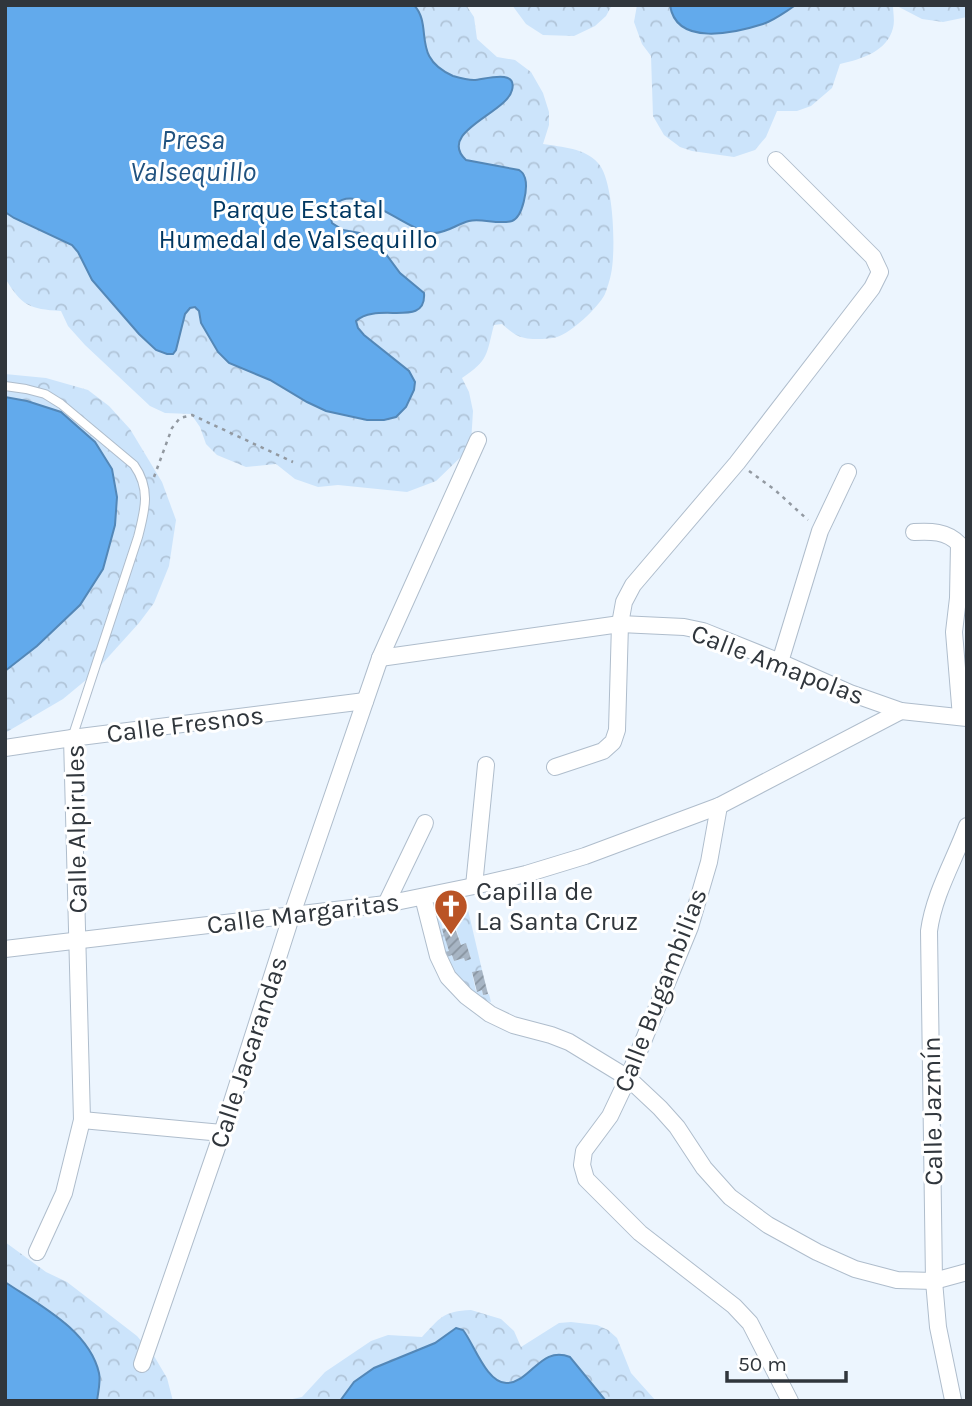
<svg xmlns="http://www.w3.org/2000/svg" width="972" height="1406" font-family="Karla,sans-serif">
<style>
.park{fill:url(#park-crowns)}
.water{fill:#62aaec;stroke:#5387b7;stroke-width:2}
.building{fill:url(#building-hatch)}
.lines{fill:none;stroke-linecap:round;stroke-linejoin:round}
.service-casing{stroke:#afbdcc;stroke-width:10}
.minor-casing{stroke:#afbdcc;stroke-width:18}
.path{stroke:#9299a1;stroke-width:2.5;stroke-dasharray:3.5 5;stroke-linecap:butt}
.service{stroke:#fff;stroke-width:8}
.minor{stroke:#fff;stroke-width:16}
.labels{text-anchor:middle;stroke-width:6;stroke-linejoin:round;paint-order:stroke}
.park-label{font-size:26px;fill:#003761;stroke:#fff}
.street-label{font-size:26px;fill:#30363c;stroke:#fff}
.poi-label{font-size:26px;fill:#30363c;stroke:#fff;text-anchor:start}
.water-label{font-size:28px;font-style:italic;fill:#215380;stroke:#fff}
</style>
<defs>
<pattern id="park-crowns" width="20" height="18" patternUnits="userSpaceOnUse" patternTransform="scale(1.75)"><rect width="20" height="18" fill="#cce4fb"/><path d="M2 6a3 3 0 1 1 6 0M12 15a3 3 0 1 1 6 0" fill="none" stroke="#b0c4d8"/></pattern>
<pattern id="building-hatch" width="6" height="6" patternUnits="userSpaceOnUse" patternTransform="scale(1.75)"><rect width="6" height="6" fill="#a7b5c4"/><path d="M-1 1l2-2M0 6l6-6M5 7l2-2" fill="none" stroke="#8894a0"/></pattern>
</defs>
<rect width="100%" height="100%" fill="#ecf5fe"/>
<g class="park">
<path d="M5,5H466L474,17L477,39L497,57L515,60L531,72L543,93L549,112V125L543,144C562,147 585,148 598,163C614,180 616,251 611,274C610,280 607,288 605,294C598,308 571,333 557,337C551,339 531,340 525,338C515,336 509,330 502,324L494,325C486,355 489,360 462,378L469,392L473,411L471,443L463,455L436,481L407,492L338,485L318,487L295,479L276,464L246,467L217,455L206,444L200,427L191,414L165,413L150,406L85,345L68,326L61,311C29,309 22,306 5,278Z"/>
<path d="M512,5H612L606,16L595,26L574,36L543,35L526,24Z"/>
<path d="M637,5H893C893,12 895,21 893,28C887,52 861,59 840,64L832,88L811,106L797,111H777L766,137L755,150L734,157L692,151L680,147L664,135L653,116L651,56L642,44L634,22Z"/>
<path d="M895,5H967V17L943,22L922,19Z"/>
<path d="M5,374L46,378L88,390L109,406L130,429L162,482L176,520L169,566L154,603L139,623L92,675L63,699L5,733Z"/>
<path d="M465,897L482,970L472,973L476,991L482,990L483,995L489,994L491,1002L467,997L437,953L426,906L436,904L449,951L447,957L452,955L454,961L464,958L465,961L471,958L466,944L461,945L448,901Z"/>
<path d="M5,1242L46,1272L67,1282L137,1336L154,1356L167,1378L173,1401H5Z"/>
<path d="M471,1310L501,1319L514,1331L521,1347L559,1323L571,1322L597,1325L608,1330L617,1338L631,1373L656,1401H283L302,1397L325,1372L371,1341L388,1335L422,1337C440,1318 443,1311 471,1310Z"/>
</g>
<g class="water">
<path d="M5,5H414C434,27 410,57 453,76C460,78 467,80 474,80C483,80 518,68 512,90C507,113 436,132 466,160L519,170C523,173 523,173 525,178C528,188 523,217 512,221C498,225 482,218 469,221C457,224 447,233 434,233C409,234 358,182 336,204C331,209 330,216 332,223L343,230L365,234L377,242L400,273L424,293C427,329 377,301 356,321L358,328L364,335L409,371L415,382L414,390L406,407L396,417L384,420H367L326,411L307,402L270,380L229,363L218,352L201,323L199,311L195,307L190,308L185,314L176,350L173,354H167L156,350L139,334L92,280L78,252L72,245L14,218L5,212Z"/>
<path d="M670,5H796C786,11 775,20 763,24C735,33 676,47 670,5Z"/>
<path d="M5,397L27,401L61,412L95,442L112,469L117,497L115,525L103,569L80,605L37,646L5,671Z"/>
<path d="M5,1282C39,1305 89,1330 99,1373C101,1381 98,1392 97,1401H5Z"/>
<path d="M456,1328L463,1330C474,1344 487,1384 507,1383C531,1382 541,1345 570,1357L606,1401H340L354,1382L374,1368L435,1343Z"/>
</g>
<g class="building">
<path d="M454,925L461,945L466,943L471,959L465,961L464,958L454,961L452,955L447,957L445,952L449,951L442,929Z"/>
<path d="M482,970L488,994L483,995L482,990L477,992L472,972Z"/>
</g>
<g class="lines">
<g class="service-casing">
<path id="service" d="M5,386L26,389L45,394L61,404L134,465C151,489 145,510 138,537L72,738"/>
</g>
<g class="minor-casing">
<g id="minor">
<path d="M914,532C930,531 947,531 959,544L958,598L954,632L961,717"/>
<path d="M380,658L620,624L684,627L703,631L780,662L850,693L901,711L967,718"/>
<path d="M780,662L820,531L848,472"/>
<path d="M5,748L72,738L365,701"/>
<path d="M555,767L603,751L613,742L617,730L620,624L624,602L633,585L737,463L872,288L880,272L873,257L776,160"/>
<path d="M719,806L709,862L690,927L628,1078L610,1116L584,1151L582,1165L586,1179L640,1233L734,1306L750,1323L790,1401"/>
<path d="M474,886L486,765"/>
<path d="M423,897L438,956L448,977L466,996L490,1014L513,1025L551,1035L569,1042L628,1078L660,1108L677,1127L704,1168L730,1197L768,1225L817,1252L855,1269L897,1280L934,1281L967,1272"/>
<path d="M386,904L425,823"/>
<path d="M5,949L386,904L474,886L526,874L585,856L719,806L901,711"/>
<path d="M82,1120L222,1133"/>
<path d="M37,1252L64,1193L82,1120L72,738"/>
<path d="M142,1364L222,1133L292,914L380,658L478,440"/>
<path d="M953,1400L938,1327L934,1281L929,931C934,894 954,861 967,826"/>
</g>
</g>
<g class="path">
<path d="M749,471L775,490L808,520"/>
<path d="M154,477L172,428L180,418L192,415L293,462"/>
</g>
<use href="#service" class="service"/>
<use href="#minor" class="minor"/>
</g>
<defs>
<g id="church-pin" transform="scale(1.75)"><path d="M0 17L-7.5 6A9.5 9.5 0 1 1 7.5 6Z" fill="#ba5426" stroke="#fff"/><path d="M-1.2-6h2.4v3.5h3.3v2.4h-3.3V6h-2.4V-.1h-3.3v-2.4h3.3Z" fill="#fff"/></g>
</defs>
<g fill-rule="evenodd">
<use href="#church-pin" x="451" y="906"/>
</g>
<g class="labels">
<g class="park-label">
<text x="298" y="218">Parque Estatal<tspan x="298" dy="30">Humedal de Valsequillo</tspan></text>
</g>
<g class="street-label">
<text transform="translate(778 664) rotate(21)" y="9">Calle Amapolas</text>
<text transform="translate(185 724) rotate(-7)" y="9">Calle Fresnos</text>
<text transform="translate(76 829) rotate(-91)" y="9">Calle Alpirules</text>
<text transform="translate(303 913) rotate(-7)" y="9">Calle Margaritas</text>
<text transform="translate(660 990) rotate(-69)" y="9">Calle Bugambilias</text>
<text transform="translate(248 1052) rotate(-72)" y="9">Calle Jacarandas</text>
<text transform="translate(932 1111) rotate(-91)" y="9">Calle Jazmín</text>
</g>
<g class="poi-label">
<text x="476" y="900">Capilla de<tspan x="476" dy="30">La Santa Cruz</tspan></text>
</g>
<g class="water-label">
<text x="193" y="149">Presa<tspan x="193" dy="32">Valsequillo</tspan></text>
</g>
</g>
<rect width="972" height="1406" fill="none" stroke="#30363c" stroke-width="14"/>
<path d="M727 1371v10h119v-10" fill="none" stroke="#30363c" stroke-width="3.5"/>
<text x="738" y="1371" font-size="21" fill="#30363c" stroke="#ffffff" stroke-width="5" paint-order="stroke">50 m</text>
</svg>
